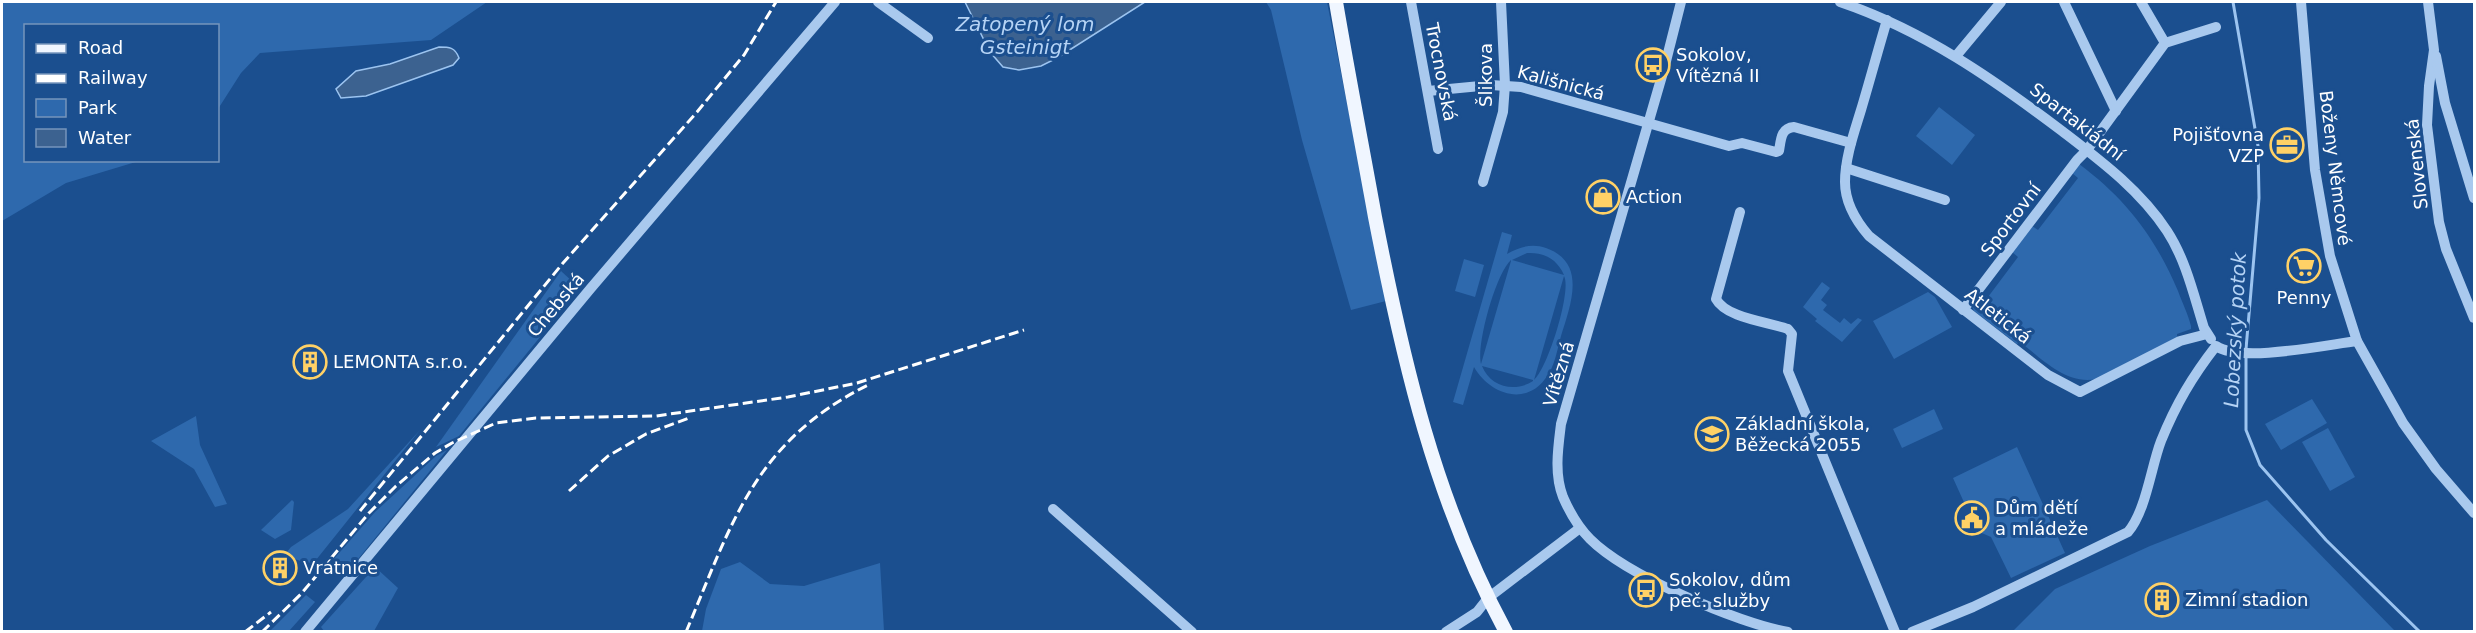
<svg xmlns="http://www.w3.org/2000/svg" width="2476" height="633" font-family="'DejaVu Sans',sans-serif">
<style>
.green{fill:#2e69ad;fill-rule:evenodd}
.water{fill:#3c6290;stroke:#9cc4f0;stroke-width:1.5}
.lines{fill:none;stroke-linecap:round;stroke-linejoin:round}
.stream{stroke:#9cc4f0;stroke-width:3}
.minor{stroke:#a9c9ee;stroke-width:10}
.major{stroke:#f0f6ff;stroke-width:14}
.rail{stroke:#fff;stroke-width:3;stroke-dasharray:10 4.5;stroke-linecap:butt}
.labels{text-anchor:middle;stroke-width:6;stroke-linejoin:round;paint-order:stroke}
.poi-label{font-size:18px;fill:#fff;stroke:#1b4f8f;text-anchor:start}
.street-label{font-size:18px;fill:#fff;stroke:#1b4f8f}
.water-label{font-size:20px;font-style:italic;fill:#b5d3f5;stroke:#1b4f8f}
</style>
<rect width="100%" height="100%" fill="#1b4f8f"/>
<g class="green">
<path d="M2,2H487L431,40L260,53L241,73L218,109V26H26V160L139,161L66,183L2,221Z"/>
<path d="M1266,2H1327L1386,301L1351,310L1302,140L1271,10Z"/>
<path d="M1939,107L1975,135L1952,165L1916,136Z"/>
<path d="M2079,164C2126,199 2155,237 2178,291C2182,302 2188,314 2191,326V329L2177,334V338L2096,379C2067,385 2042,359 2020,342L2017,344L1974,311L1972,306L1981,292L1988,297L2018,257L2012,252L2032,226L2038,230L2078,178L2072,173Z"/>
<path d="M1502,232L1512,235L1507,254C1519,247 1532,243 1546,248C1588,263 1570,306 1561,336C1557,350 1555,367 1545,379C1524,407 1489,393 1474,367L1463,405L1453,402ZM1527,253C1544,252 1557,259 1564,275L1512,260ZM1511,260V261L1481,364C1476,345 1496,273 1511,260ZM1564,276C1572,290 1548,368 1534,380ZM1482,366L1533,380V381C1515,393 1490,387 1482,366Z"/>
<path d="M1464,259L1484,265L1475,297L1455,291Z"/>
<path d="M561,271L574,283L572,298L459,436L436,447Z"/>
<path d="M1822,282L1830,288L1821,300L1827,305L1823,310L1840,323L1844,318L1851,324L1858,318L1862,320L1842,342L1815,321L1817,319L1803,307Z"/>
<path d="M1928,292L1935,297L1952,327L1894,359L1873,321Z"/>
<path d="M2312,399L2327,423L2281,450L2265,424Z"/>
<path d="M1934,409L1943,429L1902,448L1893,429Z"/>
<path d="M196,416L200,445L227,504L215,507L194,469L151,441Z"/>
<path d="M2328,428L2355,477L2330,491L2302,442Z"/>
<path d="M420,430L312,565L289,557L286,553L291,547L348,509Z"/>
<path d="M2017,447L2065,553L2011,578L1991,537L1977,531L1953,478Z"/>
<path d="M447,450L354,564L346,570L326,568L375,512L436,456Z"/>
<path d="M292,500L294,502L291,530L275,539L261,530Z"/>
<path d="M2267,500L2395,631H2013L2055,589L2150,546Z"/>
<path d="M740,562L770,584L804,586L880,563L884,631H702L706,609L721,569Z"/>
<path d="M375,567L398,588L374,631H324L321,627Z"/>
<path d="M306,595L315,602L289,631H270Z"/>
</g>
<g class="water">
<path d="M965,2H1145L1057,58L1041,66L1019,70L1003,67L990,52Z"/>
<path d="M439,47C449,47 455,47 459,58L453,65L366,96L341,98L336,89L356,71L390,64Z"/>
</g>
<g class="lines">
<g class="stream">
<path d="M2233,2L2258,146L2259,198L2246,349"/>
<path d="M2246,356V430L2260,465L2326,540L2420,632"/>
</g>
<g class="minor">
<path d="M878,2L928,38"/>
<path d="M1411,2L1438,149"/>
<path d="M1681,2L1664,69L1561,424C1558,448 1554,474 1563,497C1570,513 1578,527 1590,539C1626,575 1737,623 1788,632"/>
<path d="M1840,2C1923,30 1993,79 2062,131C2101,161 2140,190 2167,231C2186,260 2194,296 2204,328L2211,339"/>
<path d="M2064,2L2116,111"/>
<path d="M2141,2L2165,43"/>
<path d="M2301,2L2315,170L2330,256L2357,341L2403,423L2436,469L2474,513"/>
<path d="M2428,2L2434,50L2429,86L2427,125L2439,222L2446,249L2474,318"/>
<path d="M1887,20C1878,50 1870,80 1861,110C1854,133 1845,158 1845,182C1845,203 1856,221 1869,236L2048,375L2080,392L2180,341L2207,334"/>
<path d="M1956,56L2001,2"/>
<path d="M2436,56L2445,103L2474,198"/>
<path d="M1428,91L1491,85L1521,87L1729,146L1742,143L1776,152L1779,151C1781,139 1781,128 1794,127L1851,143"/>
<path d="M1846,168L1945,200"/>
<path d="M1483,182L1503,112L1505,85L1501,2"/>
<path d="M1740,212L1716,299C1726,318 1768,322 1788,329L1792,334L1788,371L1895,632"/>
<path d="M1963,310L2077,160L2087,150L2165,43L2216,27"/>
<path d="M1053,509L1192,632"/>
<path d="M305,632L591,288L835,2"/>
<path d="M1446,632L1477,612L1488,598L1580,528"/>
<path d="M1912,632L1973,607L2128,532C2146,511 2151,467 2161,441C2176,404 2192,377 2216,346C2241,363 2325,345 2357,341"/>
</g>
<path class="major" d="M1336,2C1348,73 1362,145 1375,217C1403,361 1435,501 1506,632"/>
<g class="rail">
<path d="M569,491L608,456L646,434L689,418"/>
<path d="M360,511L563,263L697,112L744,55L776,2"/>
<path d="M245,632L271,612"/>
<path d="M262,632L301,594L369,513L396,486L435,453L452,443L496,423L536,418L656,416L788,397L857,383L1024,330"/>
<path d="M686,632C732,523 754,442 868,385"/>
</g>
</g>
<defs>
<g id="bus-ring" transform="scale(1.725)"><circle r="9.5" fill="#1b4f8f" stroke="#ffd166" stroke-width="1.5"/><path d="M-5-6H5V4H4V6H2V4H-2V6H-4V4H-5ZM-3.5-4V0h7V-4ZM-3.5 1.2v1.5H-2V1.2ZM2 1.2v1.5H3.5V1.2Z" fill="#ffd166"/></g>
<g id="office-ring" transform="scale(1.725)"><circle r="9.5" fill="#1b4f8f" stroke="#ffd166" stroke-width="1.5"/><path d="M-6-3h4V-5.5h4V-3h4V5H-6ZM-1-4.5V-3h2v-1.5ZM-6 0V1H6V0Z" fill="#ffd166"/></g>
<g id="shop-ring" transform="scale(1.725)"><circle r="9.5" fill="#1b4f8f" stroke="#ffd166" stroke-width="1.5"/><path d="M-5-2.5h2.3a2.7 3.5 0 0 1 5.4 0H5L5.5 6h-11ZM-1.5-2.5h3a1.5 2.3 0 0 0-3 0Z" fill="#ffd166"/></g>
<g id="supermarket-ring" transform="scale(1.725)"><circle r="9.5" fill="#1b4f8f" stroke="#ffd166" stroke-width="1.5"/><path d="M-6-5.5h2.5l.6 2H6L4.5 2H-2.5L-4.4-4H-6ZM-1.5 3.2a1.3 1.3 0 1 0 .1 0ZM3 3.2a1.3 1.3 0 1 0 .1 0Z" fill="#ffd166"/></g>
<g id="building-ring" transform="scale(1.725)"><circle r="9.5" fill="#1b4f8f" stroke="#ffd166" stroke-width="1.5"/><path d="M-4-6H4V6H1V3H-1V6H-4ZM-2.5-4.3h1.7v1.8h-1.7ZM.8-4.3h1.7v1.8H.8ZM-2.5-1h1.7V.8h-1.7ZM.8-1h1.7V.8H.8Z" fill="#ffd166"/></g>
<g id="school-ring" transform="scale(1.725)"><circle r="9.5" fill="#1b4f8f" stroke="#ffd166" stroke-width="1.5"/><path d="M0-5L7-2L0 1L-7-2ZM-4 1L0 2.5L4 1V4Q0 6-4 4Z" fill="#ffd166"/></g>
<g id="civic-ring" transform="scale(1.725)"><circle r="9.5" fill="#1b4f8f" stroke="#ffd166" stroke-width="1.5"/><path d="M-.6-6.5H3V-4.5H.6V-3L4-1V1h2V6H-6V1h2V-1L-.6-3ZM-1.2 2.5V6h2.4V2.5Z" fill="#ffd166"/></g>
</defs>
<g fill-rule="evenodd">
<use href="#bus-ring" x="1653" y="65"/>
<use href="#office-ring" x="2287" y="145"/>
<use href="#shop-ring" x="1603" y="197"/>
<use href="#supermarket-ring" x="2304" y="266"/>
<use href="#building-ring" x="310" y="362"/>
<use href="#school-ring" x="1712" y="434"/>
<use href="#civic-ring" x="1972" y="518"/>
<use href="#building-ring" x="280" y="568"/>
<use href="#bus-ring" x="1646" y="590"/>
<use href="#building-ring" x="2162" y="600"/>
</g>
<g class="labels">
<g class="poi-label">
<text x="1676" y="61">Sokolov,<tspan x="1676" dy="21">Vítězná II</tspan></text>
<text x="2264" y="141" text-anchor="end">Pojišťovna<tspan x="2264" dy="21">VZP</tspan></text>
<text x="1626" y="203">Action</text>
<text x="2304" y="304" text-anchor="middle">Penny</text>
<text x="333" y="368">LEMONTA s.r.o.</text>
<text x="1735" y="430">Základní škola,<tspan x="1735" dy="21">Běžecká 2055</tspan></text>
<text x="1995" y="514">Dům dětí<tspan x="1995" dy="21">a mládeže</tspan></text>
<text x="303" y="574">Vrátnice</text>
<text x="1669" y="586">Sokolov, dům<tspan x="1669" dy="21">peč. služby</tspan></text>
<text x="2185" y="606">Zimní stadion</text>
</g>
<g class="street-label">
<text transform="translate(1441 72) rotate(79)" y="6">Trocnovská</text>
<text transform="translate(1486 75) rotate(-90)" y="6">Šlikova</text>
<text transform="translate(1561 83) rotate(15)" y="6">Kališnická</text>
<text transform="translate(2077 122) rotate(38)" y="6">Spartakiádní</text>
<text transform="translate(2417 164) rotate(-96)" y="6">Slovenská</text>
<text transform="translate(2335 168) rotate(83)" y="6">Boženy Němcové</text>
<text transform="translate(2011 220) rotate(-53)" y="6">Sportovní</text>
<text transform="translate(556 305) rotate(-50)" y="6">Chebská</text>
<text transform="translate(1998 316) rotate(38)" y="6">Atletická</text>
<text transform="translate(1559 374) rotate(-73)" y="6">Vítězná</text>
</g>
<g class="water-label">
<text x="1025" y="31">Zatopený lom<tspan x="1025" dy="23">Gsteinigt</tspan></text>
<text transform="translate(2235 330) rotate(-87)" y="7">Lobezský potok</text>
</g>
</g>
<rect width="2476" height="633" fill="none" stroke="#ffffff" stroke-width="6"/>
<rect x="24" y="24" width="195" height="138" fill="#1b4f8f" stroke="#7695bc" stroke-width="1.5"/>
<rect x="36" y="44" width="30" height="9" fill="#f0f6ff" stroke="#7695bc" stroke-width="1.5"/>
<text x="78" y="54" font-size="18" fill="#ffffff">Road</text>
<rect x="36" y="74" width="30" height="9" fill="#ffffff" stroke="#7695bc" stroke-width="1.5"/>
<text x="78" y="84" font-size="18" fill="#ffffff">Railway</text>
<rect x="36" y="99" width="30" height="18" fill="#2e69ad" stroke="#7695bc" stroke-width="1.5"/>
<text x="78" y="114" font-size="18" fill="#ffffff">Park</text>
<rect x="36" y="129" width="30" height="18" fill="#3c6290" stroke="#7695bc" stroke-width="1.5"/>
<text x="78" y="144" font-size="18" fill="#ffffff">Water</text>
</svg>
